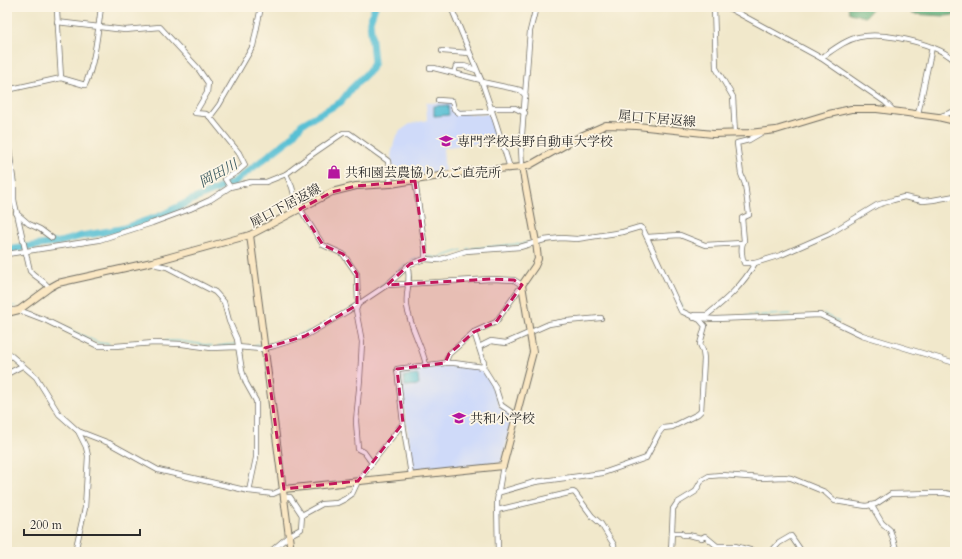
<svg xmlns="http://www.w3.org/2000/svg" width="962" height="559" font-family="Cardo,'Noto Serif JP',serif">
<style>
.built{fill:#cfdaf9}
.forest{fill:#5faf7a;stroke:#456d52}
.water{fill:#58c0d4;stroke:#427680}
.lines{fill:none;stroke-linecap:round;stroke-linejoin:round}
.stream{stroke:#58c0d4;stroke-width:1}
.river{stroke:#58c0d4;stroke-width:7}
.street-casing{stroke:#706d63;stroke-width:6}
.secondary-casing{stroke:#706d63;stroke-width:8}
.street{stroke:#fff;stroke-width:4.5}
.secondary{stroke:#fae7c3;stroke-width:6}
.marked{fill:#c2185b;fill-opacity:0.2;stroke:#c2185b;stroke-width:3;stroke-dasharray:8 5;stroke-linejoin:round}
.labels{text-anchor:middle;stroke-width:3.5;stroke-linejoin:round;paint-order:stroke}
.street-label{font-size:13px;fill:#2b2b2b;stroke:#fcf5e5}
.poi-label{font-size:13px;fill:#2b2b2b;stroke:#fcf5e5;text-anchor:start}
.water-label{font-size:14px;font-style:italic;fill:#38585e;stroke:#fcf5e5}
</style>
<rect width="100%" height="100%" fill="#fcf5e5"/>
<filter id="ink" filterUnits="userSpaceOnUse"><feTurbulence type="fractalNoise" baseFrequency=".025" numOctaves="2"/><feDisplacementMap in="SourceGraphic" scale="8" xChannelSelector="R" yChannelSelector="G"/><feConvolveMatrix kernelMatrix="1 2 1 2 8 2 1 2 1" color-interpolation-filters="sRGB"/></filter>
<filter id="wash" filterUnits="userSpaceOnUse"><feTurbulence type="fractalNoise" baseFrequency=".012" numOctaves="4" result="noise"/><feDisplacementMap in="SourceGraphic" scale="16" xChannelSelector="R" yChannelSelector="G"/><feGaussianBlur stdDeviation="0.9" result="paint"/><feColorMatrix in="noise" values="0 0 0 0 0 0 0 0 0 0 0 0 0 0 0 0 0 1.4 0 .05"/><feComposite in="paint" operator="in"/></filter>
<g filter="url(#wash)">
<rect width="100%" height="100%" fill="#f1e8cb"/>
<g class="built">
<path d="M451,102L453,110L469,114H489L498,143L468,144L443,148L445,171L394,181L391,155L395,139L400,131L410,124L427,120L426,103Z"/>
<path d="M453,365L482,369L493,386L500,408L513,416L502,461L500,463L413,472L399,371L400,370Z"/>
</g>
<g class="forest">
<path d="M848,7H874L865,17L850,13Z"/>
<path d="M905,7H955V15L945,16L912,14Z"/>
</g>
<g class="water">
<path d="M448,105L449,115L434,116V106Z"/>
<path d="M418,375L419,385L405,386L404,376Z"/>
</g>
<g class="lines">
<g class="stream">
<path d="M467,249L527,243"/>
<path d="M427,256L438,258L462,250"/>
<path d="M411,261L422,257"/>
<path d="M379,288L405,265"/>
<path d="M675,292L684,311"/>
<path d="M7,307L15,306"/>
<path d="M824,314L839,322"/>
<path d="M746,316L791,314"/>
<path d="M64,327L99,343L109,344"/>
<path d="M290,338L309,331"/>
<path d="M164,341H179L212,346"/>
<path d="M272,344L276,343"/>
<path d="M218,346L236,344"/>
<path d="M253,346L261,345"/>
</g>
<path class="river" d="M7,250L60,242L81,236L121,229L160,216L194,199L234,182L290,139L302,124L341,102L350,90L371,69L374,62L370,21L375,7"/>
</g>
</g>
<g filter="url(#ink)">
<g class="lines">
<g class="street-casing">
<g id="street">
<path d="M55,7L57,11L61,78"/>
<path d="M451,7L482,82L496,123L510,168"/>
<path d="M714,7L716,68L733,97L735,134"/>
<path d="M727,7L821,58L885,102L894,111"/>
<path d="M57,22L125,30L160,27L197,67L208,83L207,93L195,113L206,114L210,117L239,153L245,165L237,172L225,179L230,187"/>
<path d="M442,51L469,53"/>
<path d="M821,58C833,50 845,40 859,37C879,32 914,40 934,48C942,51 949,55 955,61"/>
<path d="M430,68H434L481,80"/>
<path d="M454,73L456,66H464L476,70"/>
<path d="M482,82L520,90L526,96"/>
<path d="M7,90L61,78L85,85C95,64 98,30 101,7"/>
<path d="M438,100L452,101L454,109L459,113L489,112L491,108H515L525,113"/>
<path d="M918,114L932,47"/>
<path d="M210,117L219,105L253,46L261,7"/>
<path d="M938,117L955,111"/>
<path d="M761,133L749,140L737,143L741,174L745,184L749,215L742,218L744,241C740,246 742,257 744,263H755L781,255L829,234L877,205L893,200L904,197L923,201L933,200L955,196"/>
<path d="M7,135L14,185V200L30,271C37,279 43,279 49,288"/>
<path d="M522,167L521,147L530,31L536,7"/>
<path d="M286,174L292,187L296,202L323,245L343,254L357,274L358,305L356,310L362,342L360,379L356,421L358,449L364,452L372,463"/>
<path d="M415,181L425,248V259L438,260L466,251L520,247L544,240L561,238L577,239L623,232L640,227L643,229L681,311L700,320L705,326L700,344L703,351L704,359L701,411L698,414L672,427L663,428L659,433L646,458L603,473L535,482L497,493"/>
<path d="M7,206L14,200"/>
<path d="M16,213L29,224L40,229L52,238"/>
<path d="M647,237L680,235L705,245L742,243"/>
<path d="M7,254L99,240L152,223L190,209L210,200L230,187L251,182H266L286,174L311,155L343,133H349L388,161L391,184"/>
<path d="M152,262L157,265L167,267L215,292L224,302L229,321L237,339L242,371L246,383L256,401V458L249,491"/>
<path d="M407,266C412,278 405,293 407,306C410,328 422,345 426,365"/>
<path d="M387,285L410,264L425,259"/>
<path d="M7,310H19L45,320L98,346H115L154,343L182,344L211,348L237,347L261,349L274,346L305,336L348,311L387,285L492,279L514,280L522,285L496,322L474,332L449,354L445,363"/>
<path d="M694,318V315H707C726,300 743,285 755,263"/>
<path d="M699,318L715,319L820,315L862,335L955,363"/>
<path d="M474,332L484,363L483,367"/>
<path d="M479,347L491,341L506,343L549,324L567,321L601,318"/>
<path d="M7,352L36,377L59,414L78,431L86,447L88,456L85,508L75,552"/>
<path d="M7,374L22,366"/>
<path d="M78,431L109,443L158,470L249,491L273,494L284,489"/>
<path d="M411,475L403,423L397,369L445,363H454L483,367L495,386L501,405L517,416"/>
<path d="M872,506L882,523L890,530L897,552"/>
<path d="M497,510L573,492L575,493L592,516L601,524L614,545L615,552"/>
<path d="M302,515L322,504L337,503L345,499L352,494L358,481L403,423"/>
<path d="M672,533H681L683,535H688L702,538L705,536L717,546H735L757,552"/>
<path d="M270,552L290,535L301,529L302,515L290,497H285"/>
<path d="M498,552L497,501L503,466"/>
<path d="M671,552L673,509L677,503L695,492L702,480L709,476L722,475L761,478L784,477L791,478L825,492L835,501L866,506L876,504L891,494L933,493H945L955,495"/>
<path d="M771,552L779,543L791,536L802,552"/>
</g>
</g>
<g class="secondary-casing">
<g id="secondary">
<path d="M250,235L291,552"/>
<path d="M7,313L19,310L49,288L58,283L152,262L250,235L332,192L356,186L391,184L464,172L522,167L530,165L581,136L606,125L637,126L713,134L749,133L776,130L829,114L851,109H877L938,117L955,121"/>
<path d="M284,489L503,466L533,352L522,285L535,266L538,259L536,242L522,167"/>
</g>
</g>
<use href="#street" class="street"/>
<use href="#secondary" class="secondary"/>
</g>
</g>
<path class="marked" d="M415,181L425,259L410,264L387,285L492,279L514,280L522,285L496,322L474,332L449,354L445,363L397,369L403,423L358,481L284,489L265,348L305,336L357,305V274L343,254L323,245L300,209L332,192L356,186Z"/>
<defs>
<g id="university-bare" transform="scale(1.08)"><path d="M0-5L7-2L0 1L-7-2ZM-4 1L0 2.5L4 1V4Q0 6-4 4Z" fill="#b5179e" stroke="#fcf5e5" stroke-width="2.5" paint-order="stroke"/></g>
<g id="shop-bare" transform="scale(1.08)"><path d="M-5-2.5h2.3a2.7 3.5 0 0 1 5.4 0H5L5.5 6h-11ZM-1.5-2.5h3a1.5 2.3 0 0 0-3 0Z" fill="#b5179e" stroke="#fcf5e5" stroke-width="2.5" paint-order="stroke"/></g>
<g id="school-bare" transform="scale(1.08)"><path d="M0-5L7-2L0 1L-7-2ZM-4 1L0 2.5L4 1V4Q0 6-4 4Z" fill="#b5179e" stroke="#fcf5e5" stroke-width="2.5" paint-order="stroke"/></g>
</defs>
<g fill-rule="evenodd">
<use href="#university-bare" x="446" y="141"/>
<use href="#shop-bare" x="334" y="172"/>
<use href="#school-bare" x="459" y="418"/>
</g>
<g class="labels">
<g class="street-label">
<text transform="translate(657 118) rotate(5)" y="5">犀口下居返線</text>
<text transform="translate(285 205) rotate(-28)" y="5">犀口下居返線</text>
</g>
<g class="poi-label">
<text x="457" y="146">専門学校長野自動車大学校</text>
<text x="345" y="177">共和園芸農協りんご直売所</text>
<text x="470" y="423">共和小学校</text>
</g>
<g class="water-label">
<text transform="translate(218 173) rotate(-29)" y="5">岡田川</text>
</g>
</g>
<rect width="962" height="559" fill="none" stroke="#fcf5e5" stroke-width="24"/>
<path d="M24 529v6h116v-6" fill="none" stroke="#2b2b2b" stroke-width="2"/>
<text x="30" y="529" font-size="12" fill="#2b2b2b" stroke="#fcf5e5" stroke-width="3" paint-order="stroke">200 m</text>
</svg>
